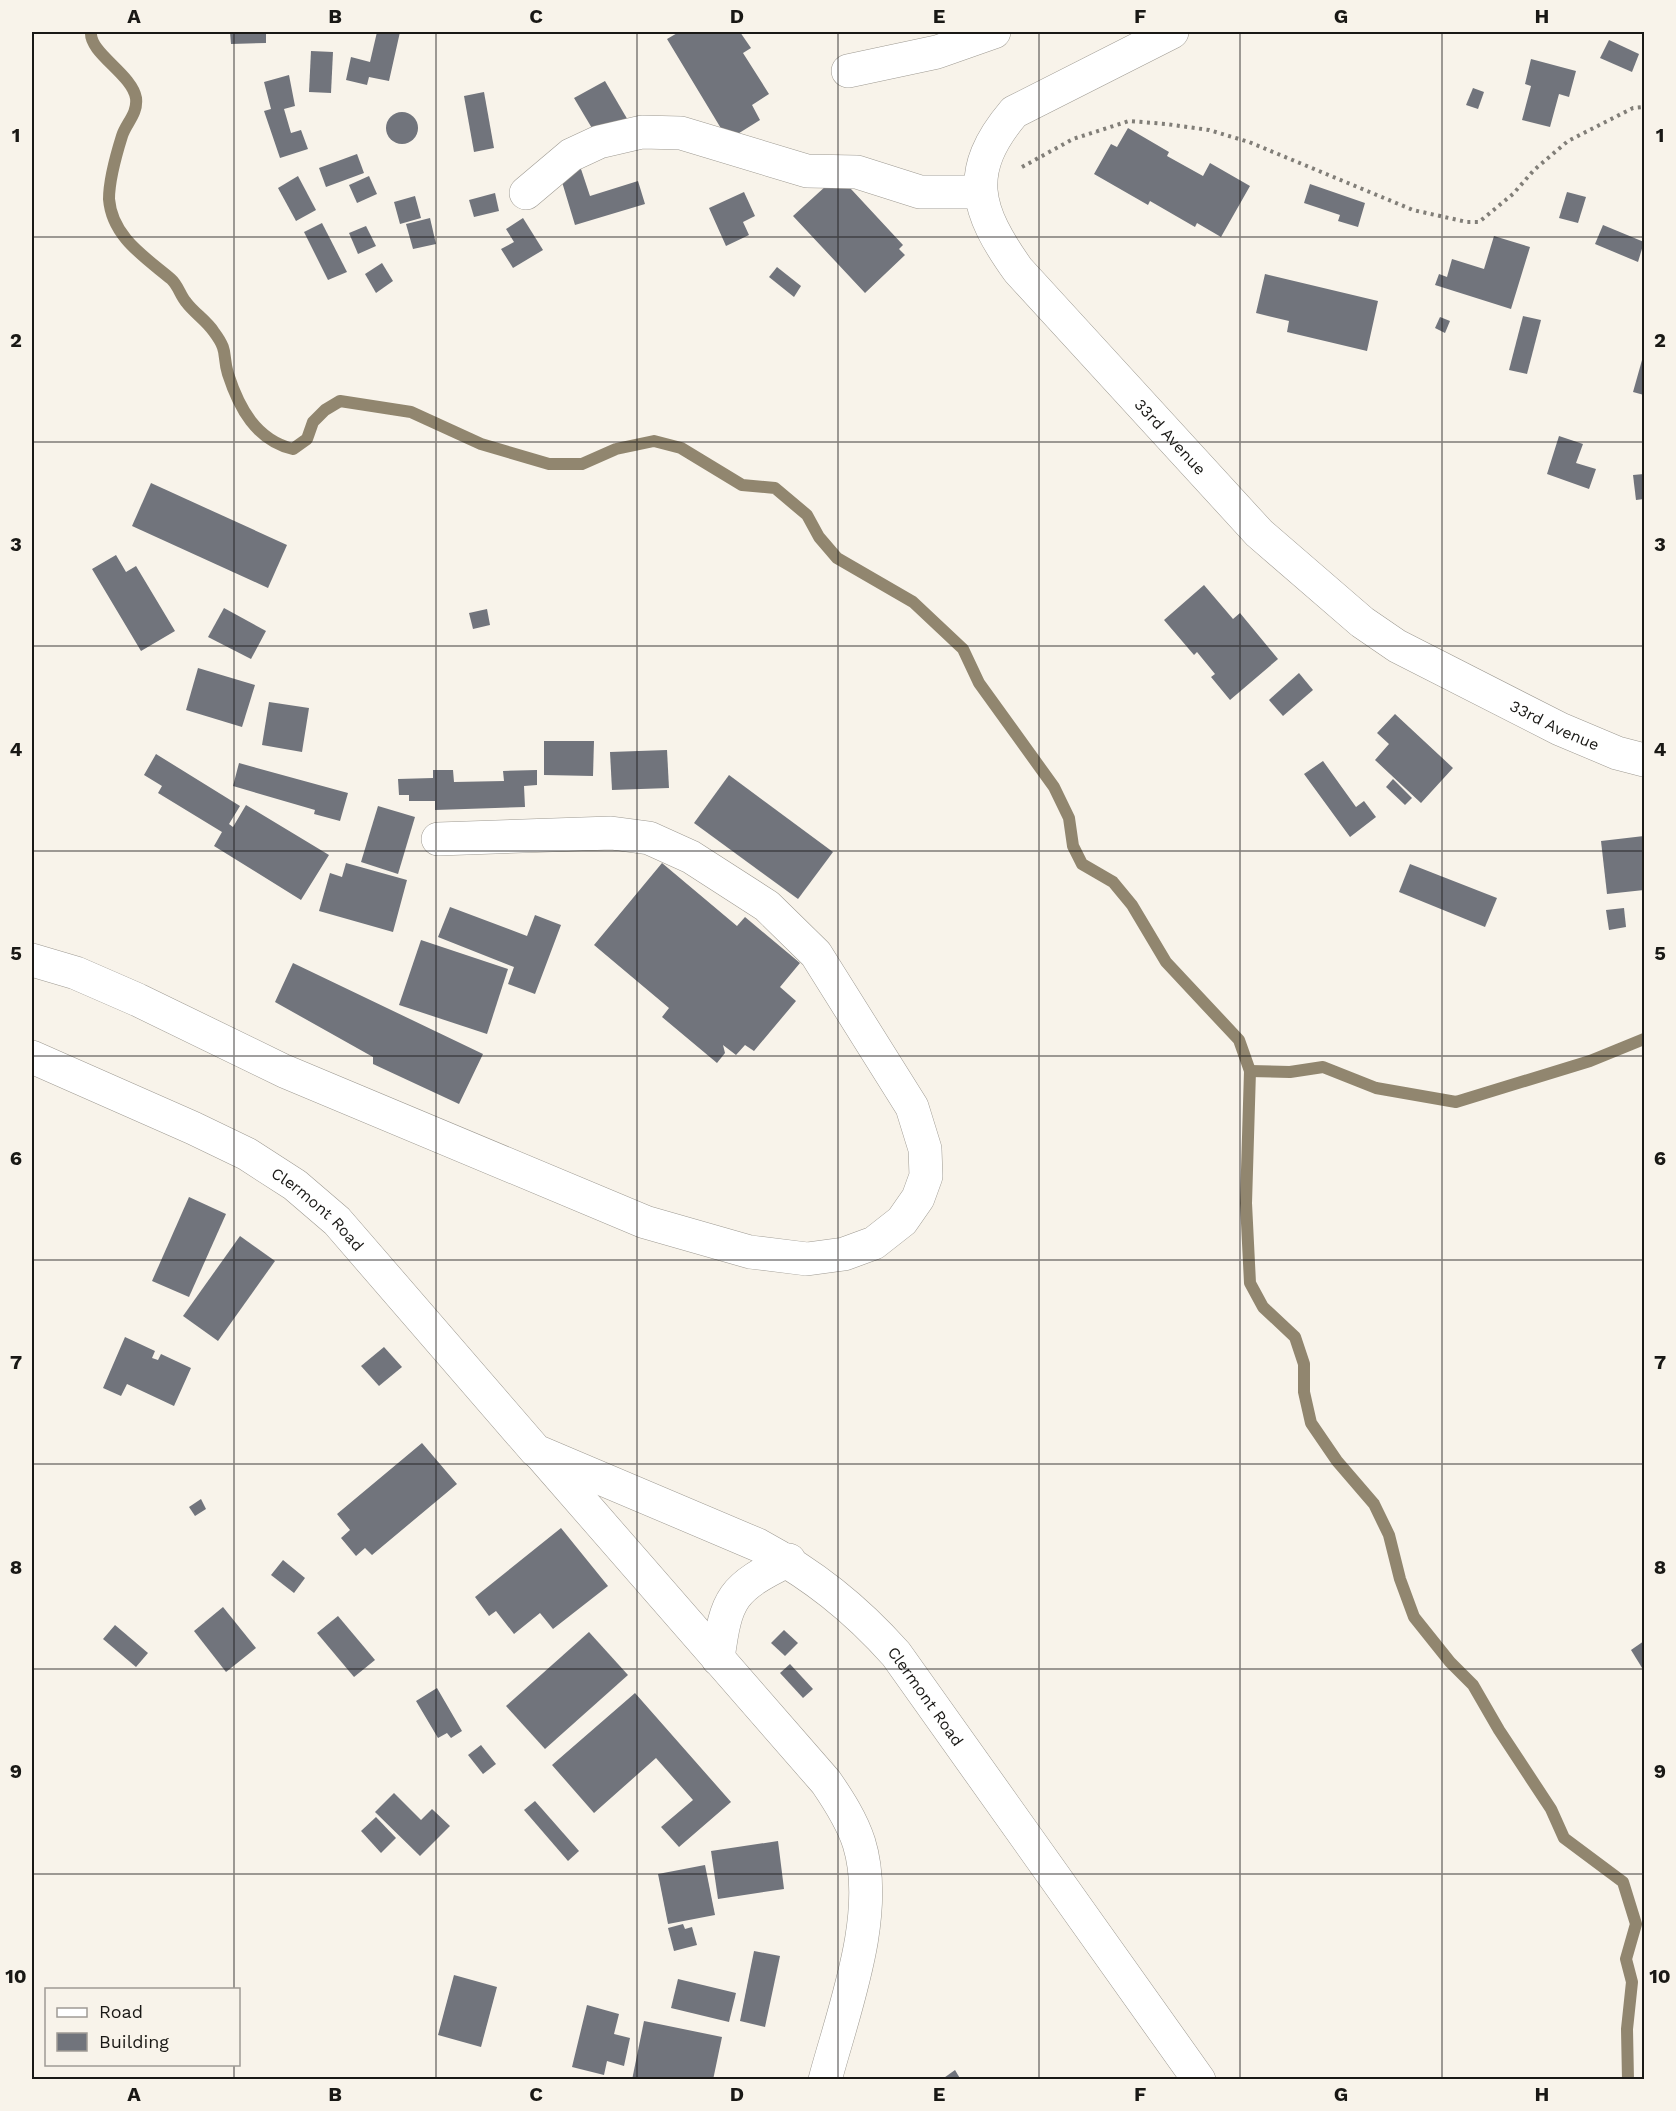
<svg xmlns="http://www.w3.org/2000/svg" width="1676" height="2111" font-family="'Work Sans',sans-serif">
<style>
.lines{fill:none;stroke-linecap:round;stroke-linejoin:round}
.stream{stroke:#91866f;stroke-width:12}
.building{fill:#71747c}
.minor-casing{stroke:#9e9a92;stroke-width:34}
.path{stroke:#817e78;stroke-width:4;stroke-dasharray:3 4.5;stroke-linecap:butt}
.minor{stroke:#fff;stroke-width:33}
.grid{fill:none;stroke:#191815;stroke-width:1.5;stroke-opacity:0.55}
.labels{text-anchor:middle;stroke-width:5;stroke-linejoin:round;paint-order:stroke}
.street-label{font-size:16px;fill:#191815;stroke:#f8f3ea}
.neatline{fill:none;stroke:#191815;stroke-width:2}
.grid-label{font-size:20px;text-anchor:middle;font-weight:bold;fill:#191815}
</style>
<rect width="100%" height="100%" fill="#f8f3ea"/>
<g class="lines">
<g class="stream">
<path d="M91,32C89,53 132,74 136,98C138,114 126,123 122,136C117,152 109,182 109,199C112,237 145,257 171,279C178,285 180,295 186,302C194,313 206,320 214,332C229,352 222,354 228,374C239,408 256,440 293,449L307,439L313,422L325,410L340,401L411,412L481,444L549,464H582L616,449L654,441L681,448L742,485L775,488L807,515L819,537L837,558L913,602L963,649L979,683L1054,787L1069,818L1073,846L1082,864L1113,882L1132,905L1166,962L1239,1040L1250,1071L1246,1203L1250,1283L1263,1307L1295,1337L1304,1364V1392L1311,1423L1337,1461L1374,1504L1389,1535L1400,1579L1414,1617L1450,1662L1473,1685L1499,1730L1551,1809L1564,1838L1623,1882L1636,1924L1626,1959L1632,1982L1627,2029L1628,2080"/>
<path d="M1250,1071L1290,1072L1323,1067L1376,1088L1456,1102L1590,1061L1644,1039"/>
</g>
</g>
<g class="building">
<path d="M230,32H266V43L231,44Z"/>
<path d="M377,32H400L389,81L369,77L367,85L346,80L351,57L370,62Z"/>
<path d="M679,32H740L751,48L743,53L769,94L752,105L760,120L728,140L667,39Z"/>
<path d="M1609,40L1639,54L1632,72L1600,58Z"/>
<path d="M311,51L333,52L331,93L309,92Z"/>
<path d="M1531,59L1576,71L1569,97L1559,94L1550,127L1522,120L1531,86L1525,84Z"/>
<path d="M289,75L295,106L284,109L291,133L301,130L308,149L280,158L264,111L271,109L264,82Z"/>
<path d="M605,81L629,122L599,140L574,98Z"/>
<path d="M1473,88L1484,92L1478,109L1466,105Z"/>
<path d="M484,92L494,148L474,152L464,96Z"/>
<circle cx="402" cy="128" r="16"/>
<path d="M1128,128L1169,152L1167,156L1203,176L1210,163L1250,186L1221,237L1197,223L1195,227L1150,201L1148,205L1094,174L1111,144L1117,147Z"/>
<path d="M357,154L364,173L326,187L319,168Z"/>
<path d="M580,166L590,196L638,181L645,204L575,225L559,172Z"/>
<path d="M838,175L903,245L899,249L905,255L865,293L793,216Z"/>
<path d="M298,176L316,210L296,221L278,188Z"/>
<path d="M369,176L377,194L357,203L349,185Z"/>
<path d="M1310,184L1365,203L1358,227L1338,221L1340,215L1304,203Z"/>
<path d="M744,192L755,216L743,222L749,235L726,246L709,208Z"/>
<path d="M1567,192L1586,197L1578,223L1559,218Z"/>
<path d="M495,193L499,211L474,217L469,200Z"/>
<path d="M415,196L421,218L400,224L394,202Z"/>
<path d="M430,218L436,244L413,249L406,224Z"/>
<path d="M523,218L543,250L513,268L501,249L514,242L506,229Z"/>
<path d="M322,223L347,272L328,280L304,232Z"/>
<path d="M1603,225L1644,242L1638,262L1595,244Z"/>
<path d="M366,226L376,246L358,254L349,233Z"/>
<path d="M1494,236L1530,247L1511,309L1435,285L1439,274L1447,277L1452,259L1484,269Z"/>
<path d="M382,263L393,281L376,293L365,274Z"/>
<path d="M777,267L801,286L794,297L769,277Z"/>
<path d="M1265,274L1378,301L1367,351L1287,332L1289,321L1256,313Z"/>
<path d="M1523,316L1541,320L1527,374L1509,370Z"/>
<path d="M1440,317L1450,321L1445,333L1435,328Z"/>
<path d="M1644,353V395L1633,392Z"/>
<path d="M1559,436L1583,444L1576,463L1596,469L1589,489L1547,474Z"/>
<path d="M1644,474V499L1636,500L1633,475Z"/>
<path d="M151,483L287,545L268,588L132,526Z"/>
<path d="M116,555L126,572L136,566L175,631L141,651L92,569Z"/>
<path d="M1204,585L1233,619L1240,613L1278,659L1230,700L1211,677L1215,674L1197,652L1194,655L1164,620Z"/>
<path d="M224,608L266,631L251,659L208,637Z"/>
<path d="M487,609L490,625L473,629L469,613Z"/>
<path d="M198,668L255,685L242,727L186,710Z"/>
<path d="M1299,673L1313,690L1283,716L1269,700Z"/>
<path d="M269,702L309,708L302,752L262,745Z"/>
<path d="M1395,714L1453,768L1421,803L1375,760L1389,744L1377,733Z"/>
<path d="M544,741H594L593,776L544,775Z"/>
<path d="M667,750L669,788L612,790L610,752Z"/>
<path d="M156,754L240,806L229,824L233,827L246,805L329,855L301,900L214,846L222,832L158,793L162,786L144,775Z"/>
<path d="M1323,761L1356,807L1364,801L1376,817L1350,837L1304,774Z"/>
<path d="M239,763L348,793L340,821L314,814L315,810L233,786Z"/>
<path d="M433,770H453L454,782L504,781L503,771L537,770V785L524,786L525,807L435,810V801H409V795H399L398,779L433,778Z"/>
<path d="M729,775L833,852L798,899L694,823Z"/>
<path d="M1393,779L1412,798L1405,805L1386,787Z"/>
<path d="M378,806L415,817L398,874L361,862Z"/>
<path d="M1644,836V890L1607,894L1601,841Z"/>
<path d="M346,863L407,880L393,932L319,911L330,873L342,877Z"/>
<path d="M662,863L737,926L745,917L800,963L780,987L796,1001L754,1051L745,1045L736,1055L723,1045L725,1053L717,1063L662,1017L669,1008L594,945Z"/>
<path d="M1410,864L1497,898L1485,927L1399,892Z"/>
<path d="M450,907L527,936L535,915L561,925L535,994L508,984L514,967L438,937Z"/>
<path d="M1624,908L1626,927L1609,930L1606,910Z"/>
<path d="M421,940L508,969L487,1034L399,1005Z"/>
<path d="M293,963L483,1054L459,1104L373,1064V1057L275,1002Z"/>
<path d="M189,1197L226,1214L189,1297L152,1281Z"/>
<path d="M240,1236L275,1261L218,1341L183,1316Z"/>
<path d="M125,1337L155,1351L152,1358L158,1360L161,1354L191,1368L174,1406L127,1384L121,1396L103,1388Z"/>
<path d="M384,1347L402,1367L379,1386L361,1366Z"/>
<path d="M422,1443L457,1484L372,1555L365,1548L356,1556L341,1538L350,1530L337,1514Z"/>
<path d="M201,1499L206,1509L195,1516L189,1507Z"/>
<path d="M561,1528L608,1586L553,1629L540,1613L514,1634L496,1611L489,1616L475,1597Z"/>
<path d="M283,1560L305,1578L294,1593L271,1575Z"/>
<path d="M223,1607L256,1648L226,1672L194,1631Z"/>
<path d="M338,1616L375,1660L354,1677L317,1633Z"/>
<path d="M115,1625L148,1653L136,1667L103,1639Z"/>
<path d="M784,1630L798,1643L785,1656L771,1643Z"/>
<path d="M589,1632L628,1675L545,1749L506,1706Z"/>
<path d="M1644,1641V1671L1631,1650Z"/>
<path d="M790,1664L813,1689L803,1698L780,1673Z"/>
<path d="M437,1688L462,1731L451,1738L447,1733L438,1738L416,1701Z"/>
<path d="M635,1693L731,1802L679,1847L661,1827L693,1800L656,1758L594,1813L552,1765Z"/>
<path d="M481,1745L496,1764L483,1774L468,1755Z"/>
<path d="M394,1793L421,1820L432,1809L450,1826L420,1856L375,1812Z"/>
<path d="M535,1801L579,1851L568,1861L524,1810Z"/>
<path d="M376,1817L396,1838L381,1853L361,1831Z"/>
<path d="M778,1841L784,1889L718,1899L711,1851Z"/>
<path d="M705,1865L715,1915L668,1924L658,1874Z"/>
<path d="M683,1924L685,1929L692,1927L697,1945L674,1951L668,1928Z"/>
<path d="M754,1951L780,1956L765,2027L740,2021Z"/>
<path d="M454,1975L497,1987L481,2047L438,2035Z"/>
<path d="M678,1979L736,1993L729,2022L671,2008Z"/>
<path d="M587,2005L619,2014L614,2034L630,2038L624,2066L607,2061L604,2075L572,2067Z"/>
<path d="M644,2021L722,2037L713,2080H632Z"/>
<path d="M955,2070L961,2080H941Z"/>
</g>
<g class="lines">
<g class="minor-casing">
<g id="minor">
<path id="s1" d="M1172,32L1014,112C963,172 976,211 1018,270L1259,533L1362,622L1397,646L1560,729L1617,753L1644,760"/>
<path d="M848,71L937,52L994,32"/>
<path d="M526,193L571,155L599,142L642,132L681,133L807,171L857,172L920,192H980"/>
<path d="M32,960L76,973L138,1000L284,1071L645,1222L750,1252L807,1259L844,1254L874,1243L902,1221L918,1198L926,1176L925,1149L912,1107L816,954L767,906L691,857L649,838L611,833L438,839"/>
<path id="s2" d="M32,1057L193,1128L247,1154L295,1185L337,1221L536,1451L758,1545C812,1574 855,1608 896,1654L1199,2080"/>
<path d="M540,1454L826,1782C839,1801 852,1821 859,1843C881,1914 844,2009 825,2080"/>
<path d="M718,1659C726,1597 732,1588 789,1560"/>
</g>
</g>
<path class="path" d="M1022,167L1073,139L1129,121L1166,124L1209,130L1249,142L1413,210L1467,222H1479L1513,194L1534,170L1568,141L1633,108L1644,107"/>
<use href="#minor" class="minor"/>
</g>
<path class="grid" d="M234,32V1990M436,32V2080M637,32V2080M838,32V2080M1039,32V2080M1240,32V2080M1442,32V2080M32,237H1644M32,442H1644M32,646H1644M32,851H1644M32,1056H1644M32,1260H1644M32,1464H1644M32,1669H1644M32,1874H1644M234,2064V2080"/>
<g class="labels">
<g class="street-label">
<text dy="6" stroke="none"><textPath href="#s1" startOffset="579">33rd Avenue</textPath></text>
<text dy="6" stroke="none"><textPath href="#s1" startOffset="1065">33rd Avenue</textPath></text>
<text dy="6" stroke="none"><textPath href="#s2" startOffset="326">Clermont Road</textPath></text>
<text dy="6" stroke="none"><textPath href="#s2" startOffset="1122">Clermont Road</textPath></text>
</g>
</g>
<rect width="1676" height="2111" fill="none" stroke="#f8f3ea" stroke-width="66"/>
<rect x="45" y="1988" width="195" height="78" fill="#f8f3ea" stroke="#9f9b95" stroke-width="1.5"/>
<rect x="57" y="2008" width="30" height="9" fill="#ffffff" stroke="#9f9b95" stroke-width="1.5"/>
<text x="99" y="2018" font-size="18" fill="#191815">Road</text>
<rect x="57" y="2033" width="30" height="18" fill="#71747c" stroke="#9f9b95" stroke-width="1.5"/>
<text x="99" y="2048" font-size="18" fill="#191815">Building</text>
<rect x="33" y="33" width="1610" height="2045" class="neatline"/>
<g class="grid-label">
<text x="134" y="23">A</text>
<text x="335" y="23">B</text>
<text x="536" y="23">C</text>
<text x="737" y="23">D</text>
<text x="939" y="23">E</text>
<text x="1140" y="23">F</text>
<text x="1341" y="23">G</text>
<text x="1542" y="23">H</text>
<text x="16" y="142">1</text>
<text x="1660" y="142">1</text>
<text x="16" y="347">2</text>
<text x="1660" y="347">2</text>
<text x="16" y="551">3</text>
<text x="1660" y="551">3</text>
<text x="16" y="756">4</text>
<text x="1660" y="756">4</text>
<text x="16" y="960">5</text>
<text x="1660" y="960">5</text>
<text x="16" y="1165">6</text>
<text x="1660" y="1165">6</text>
<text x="16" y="1369">7</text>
<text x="1660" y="1369">7</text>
<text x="16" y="1574">8</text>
<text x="1660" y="1574">8</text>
<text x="16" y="1778">9</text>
<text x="1660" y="1778">9</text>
<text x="16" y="1983">10</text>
<text x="1660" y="1983">10</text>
<text x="134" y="2101">A</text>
<text x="335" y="2101">B</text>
<text x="536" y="2101">C</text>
<text x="737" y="2101">D</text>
<text x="939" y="2101">E</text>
<text x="1140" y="2101">F</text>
<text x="1341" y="2101">G</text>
<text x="1542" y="2101">H</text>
</g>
</svg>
